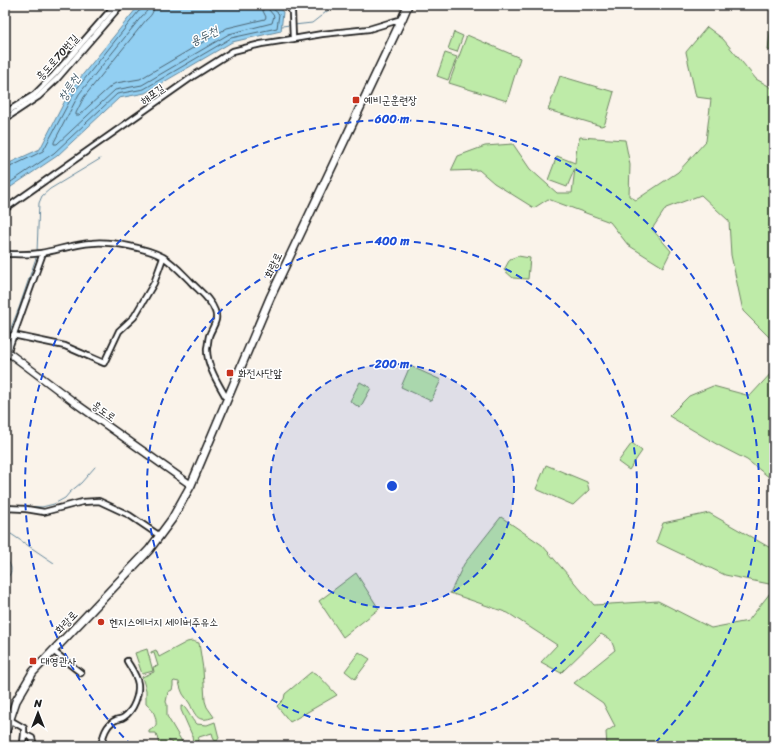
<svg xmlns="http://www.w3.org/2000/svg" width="779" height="751" font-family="Sriracha,'Poor Story',sans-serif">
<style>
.green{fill:#beeba8;stroke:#6d8462}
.water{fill:#92cff2;stroke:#63879c}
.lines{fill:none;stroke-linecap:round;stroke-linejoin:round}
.shore{stroke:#4b6472;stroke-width:1}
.stream{stroke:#63879c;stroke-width:1}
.minor-casing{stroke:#1c1c1c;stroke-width:8}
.tertiary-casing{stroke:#1c1c1c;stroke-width:9}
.secondary-casing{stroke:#1c1c1c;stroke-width:10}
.minor{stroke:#fff;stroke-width:4.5}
.tertiary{stroke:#fff;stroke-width:6}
.secondary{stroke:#fff;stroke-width:7}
.ring{fill:none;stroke:#1d4ed8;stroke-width:2;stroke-dasharray:7 5}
.poi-dot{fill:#c8321e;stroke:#fff;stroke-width:1.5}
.labels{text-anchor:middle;stroke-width:3;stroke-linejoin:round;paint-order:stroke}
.street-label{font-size:11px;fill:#1c1c1c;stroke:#fff}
.poi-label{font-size:11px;fill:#1c1c1c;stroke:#fff;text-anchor:start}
.water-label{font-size:12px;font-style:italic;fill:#455b67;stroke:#fff}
.centre{fill:#1d4ed8;stroke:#fff;stroke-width:2}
.ring-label{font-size:12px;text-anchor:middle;font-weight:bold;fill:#1d4ed8;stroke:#fff;stroke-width:3;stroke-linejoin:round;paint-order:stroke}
</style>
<rect width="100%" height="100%" fill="#faf3ea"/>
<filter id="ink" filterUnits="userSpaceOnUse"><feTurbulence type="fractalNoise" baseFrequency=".025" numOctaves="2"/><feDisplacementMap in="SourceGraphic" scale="8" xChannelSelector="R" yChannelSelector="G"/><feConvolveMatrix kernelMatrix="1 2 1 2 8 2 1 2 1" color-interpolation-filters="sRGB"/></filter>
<g filter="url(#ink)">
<g class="green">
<path d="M772,16L774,17V51L768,50Z"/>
<path d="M707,27L723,39L756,79L774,89V342L743,311L731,255L729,221L701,195L666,208L652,229L671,251L663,267L628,245L610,222L548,199L534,208L494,183L479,170L451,171L458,156L485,146L513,144L530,169L557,193H572L575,168L567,187L548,180L557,156L575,163L577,146L580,137L625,140L630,165L629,196L636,200L678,172L706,141L711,99L696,97L686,52Z"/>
<path d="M454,32L463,36L457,52L448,49Z"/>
<path d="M467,35L520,58L507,101L449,83Z"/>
<path d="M445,53L457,57L448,80L437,76Z"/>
<path d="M560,76L614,92L605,123L604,125L601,126L548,110Z"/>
<path d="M518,256L530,258L528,279L513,278L504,270L510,259Z"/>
<path d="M410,366L441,380L431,401L401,387Z"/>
<path d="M774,370V481L747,460L718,445L669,416L689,396L713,386L750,396Z"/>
<path d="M360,382L371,388L360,408L350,401Z"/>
<path d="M632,443L642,451L629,470L618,462Z"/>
<path d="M546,465L587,482L589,490L573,505L536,489Z"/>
<path d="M709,513L774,550V585L725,575L656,542L663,523Z"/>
<path d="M501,517L542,545L594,605L658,601L711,628L748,621L774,588V746H607L606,732L615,726L603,703L574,683L615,650L611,640L601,634L561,673L541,662L557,645L508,613L450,593L464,564Z"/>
<path d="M356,573L379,609L343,637L319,601Z"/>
<path d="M192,641L199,643L203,669L205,701L207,707L214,717C198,723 196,717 190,704C188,701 185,697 183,694C181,690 180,686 179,682L174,681L173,682V686L172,690L168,692L166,702L167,704V716L184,745H191L193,743L192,735L181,710V706H183C188,710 191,719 196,724L207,725L215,722L219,738L217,741L214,740L212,733L199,737L197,742L202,746H174L171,742L168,741L163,745L159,744L156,733H149V731L156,726C157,717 153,709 146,703V690L142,677L154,672L153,667L158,666L154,653H151V652L156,650L159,657L187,642Z"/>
<path d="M147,649L153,671L142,674L135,653Z"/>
<path d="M359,652L370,659L355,679L345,671Z"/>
<path d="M312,672L317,674L337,695L290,722L277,706L284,699L285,694L310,673Z"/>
</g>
<path class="water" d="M141,5H275L283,12L281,31L232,42L145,93L119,98L57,156L5,191V165L40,149L71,89L136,9Z"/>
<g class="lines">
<g class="shore">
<path d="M148,5C148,10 146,13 142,16L79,94L54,142V144H57L115,90L142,85L229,34L272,23L274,16L269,10L268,5"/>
<path d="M154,5C154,12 151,16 146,20L84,97L76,113V115H79L112,85L116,83L140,79L227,28L265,19L266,17L263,11L262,5"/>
<path d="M5,168H8L43,151L75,91L138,12L142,9L143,5"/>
<path d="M5,186L54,153L117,94L144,89L231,38L277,28L279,14L273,9V5"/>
</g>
<g class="stream">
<path d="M294,25L312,23L335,5"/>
<path d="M282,26L290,25"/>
<path d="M37,252L39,203L42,196L50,189L100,159"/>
<path d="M5,343L19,308L37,255"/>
<path d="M5,505L42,507L54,504L65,498L70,492L81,483L95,467"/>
<path d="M5,538L11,534L54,563"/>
<path d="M5,555C11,568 15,569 5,581"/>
</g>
<g class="minor-casing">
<g id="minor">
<path d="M287,5L292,12L293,39"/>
<path d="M5,113L34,95L54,75L115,5"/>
<path d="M5,119L38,97L57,79L121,5"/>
<path d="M5,209L195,75L233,51L261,44L293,39L322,34L369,29L402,19"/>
<path d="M5,254C17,254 29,255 41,253C58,250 75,244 92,243C110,241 147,248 163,257C173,263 182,273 190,281C198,290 211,299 215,311C219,321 212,327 209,336C208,340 208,345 207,348C206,365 219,385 227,399"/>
<path d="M13,335L65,346L104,363L119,331L134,317L154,283L163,258"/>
<path d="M5,359L43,253"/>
<path d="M5,508L26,509L44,512L82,502L99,501L129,515L160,536"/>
<path d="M53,651L81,673"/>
<path d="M10,720L24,728V734L32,738L34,746"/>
<path d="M23,743L24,734"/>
<path d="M101,746C103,736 106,724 116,720C118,719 122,719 124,717C134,710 139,695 138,684C137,676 131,668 127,661"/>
</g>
</g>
<g class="tertiary-casing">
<path id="tertiary" d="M5,350L78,405L191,485"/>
</g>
<g class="secondary-casing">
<path id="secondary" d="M5,734L16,701L33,672L149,550L172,519L191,485L270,298L402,19L408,5"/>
</g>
<use href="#minor" class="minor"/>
<use href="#tertiary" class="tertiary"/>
<use href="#secondary" class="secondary"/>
</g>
</g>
<circle cx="392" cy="486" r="122" fill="#1d4ed8" fill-opacity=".12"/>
<g class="ring">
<circle cx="392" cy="486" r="122"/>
<circle cx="392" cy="486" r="245"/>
<path d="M132 746A367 367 0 1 1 652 746"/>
</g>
<g class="poi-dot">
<rect x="352" y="96" width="8" height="8" rx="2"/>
<rect x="226" y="369" width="8" height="8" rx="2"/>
<circle cx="101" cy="622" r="4"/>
<rect x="29" y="657" width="8" height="8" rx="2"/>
</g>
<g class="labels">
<g class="street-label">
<text transform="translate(57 57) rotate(-48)" y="4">흥도로70번길</text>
<text transform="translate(152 94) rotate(-35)" y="4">해포길</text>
<text transform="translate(273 265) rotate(-65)" y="4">화랑로</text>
<text transform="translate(104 411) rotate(36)" y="4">흥도로</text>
<text transform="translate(66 622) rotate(-47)" y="4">화랑로</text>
</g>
<g class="poi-label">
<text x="364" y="104">예비군훈련장</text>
<text x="238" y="377">화전사단앞</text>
<text x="109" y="626">헨지스에너지 세이버주유소</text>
<text x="41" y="665">대영관사</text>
</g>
<g class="water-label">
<text transform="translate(204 36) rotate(-25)" y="4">용두천</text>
<text transform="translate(69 88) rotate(-57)" y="4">창릉천</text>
</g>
</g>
<circle cx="392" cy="486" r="6" class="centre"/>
<g class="ring-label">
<text x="392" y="123">600 m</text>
<text x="392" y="245">400 m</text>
<text x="392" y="368">200 m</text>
</g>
<rect width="779" height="751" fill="none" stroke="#fff" stroke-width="20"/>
<rect x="10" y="10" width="759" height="731" fill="none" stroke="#1c1c1c" stroke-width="1.5" filter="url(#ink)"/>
<g transform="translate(38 713)" stroke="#ffffff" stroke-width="3" paint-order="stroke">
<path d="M0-3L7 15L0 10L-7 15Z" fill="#1c1c1c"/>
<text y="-6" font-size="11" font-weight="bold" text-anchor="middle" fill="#1c1c1c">N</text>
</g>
</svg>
